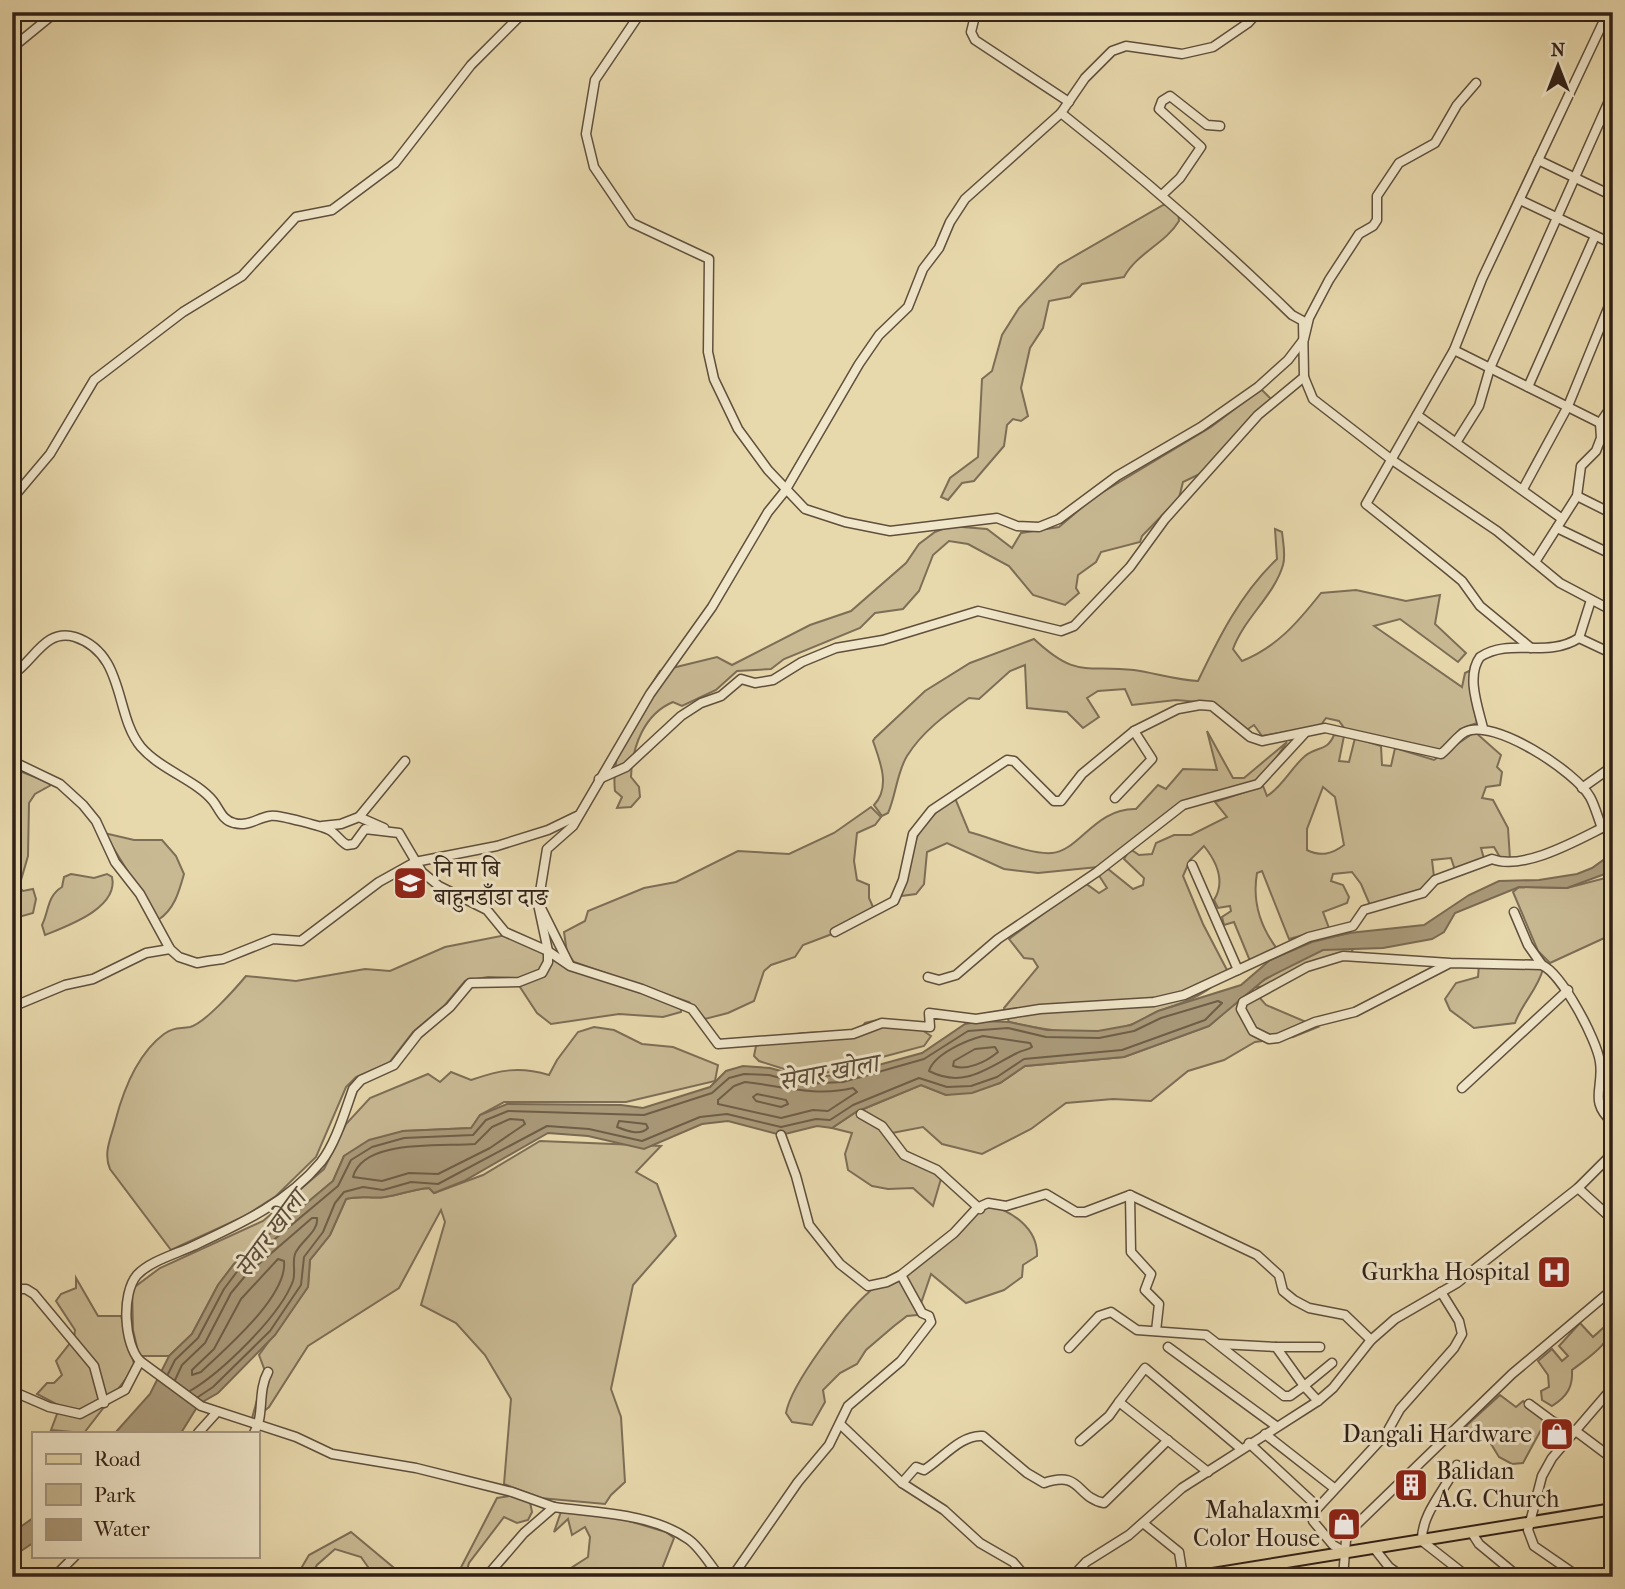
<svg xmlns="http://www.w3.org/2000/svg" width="1625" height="1589" font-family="'IM FELL French Canon','Noto Serif Devanagari',serif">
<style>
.green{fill:#c9ba94;stroke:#7d6e56;stroke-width:2;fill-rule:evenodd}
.water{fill:#aa9a7a;stroke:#7a6a52;stroke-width:2}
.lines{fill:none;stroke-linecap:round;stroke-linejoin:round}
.shore{stroke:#6e5e48;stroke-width:2}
.stream{stroke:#7a6a52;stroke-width:2}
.minor-casing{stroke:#5f4f3c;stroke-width:11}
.major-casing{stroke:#312117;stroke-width:14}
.minor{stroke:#f0e6ca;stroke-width:8}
.major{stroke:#e8d9ad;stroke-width:10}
.labels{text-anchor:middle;stroke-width:6;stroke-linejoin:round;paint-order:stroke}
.poi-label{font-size:24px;fill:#312117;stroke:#f0e6ca;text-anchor:end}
.water-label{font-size:26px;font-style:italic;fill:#5b4b3a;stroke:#f0e6ca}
</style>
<rect width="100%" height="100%" fill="#e8d9ad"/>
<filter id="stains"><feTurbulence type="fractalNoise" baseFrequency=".00286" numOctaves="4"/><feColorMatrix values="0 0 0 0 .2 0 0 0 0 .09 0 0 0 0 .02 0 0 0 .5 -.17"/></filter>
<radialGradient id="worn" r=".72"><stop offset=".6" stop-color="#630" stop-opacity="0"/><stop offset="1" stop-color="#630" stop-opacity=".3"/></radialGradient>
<g class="green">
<path d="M1165,204L1178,212L1179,221C1165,244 1137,253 1124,277L1082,284L1070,297L1049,301L1043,328L1030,348L1021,388L1028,416L1021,421L1013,419L1007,425L1004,446L974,481L962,483L948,500L941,497L950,478L978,457L982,379L992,371L1002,335L1019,308L1059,265Z"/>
<path d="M1261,389L1271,399L1249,419L1242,435L1212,460L1206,471L1183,482L1179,498L1142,536L1140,542L1101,552L1096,562L1078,575L1076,588L1079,593L1065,605L1033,595L1009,566L968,544L949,541L933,555L919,591L903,609L875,613L860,628L784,659L771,669L737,671L716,690L682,706L673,702C644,714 632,747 631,777L639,787L640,797L631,807L617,808L622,797L615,791C610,747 637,707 660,671L717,657L732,665L810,625L851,611L906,563L919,544L935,532L950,526L987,529L1012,548L1021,533L1059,527L1093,498L1211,427Z"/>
<path d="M1275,529L1282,532C1283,542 1286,555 1283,565C1274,596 1244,618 1233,649L1242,661C1277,647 1298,622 1321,593L1356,590L1406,601L1440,595L1435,624L1466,653L1458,662L1400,619L1374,626L1462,687L1465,673L1473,669V704L1477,723L1460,729L1440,752L1345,729L1339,721L1326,718L1320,726L1262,736L1254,725L1245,731L1210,703L1176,700L1132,705L1125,689L1098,691L1087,698L1099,717L1083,728L1067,712L1027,708L1025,665L1010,671L979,699L969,698C945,715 922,732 907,756C897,772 896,795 888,813L882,816L874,805C891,787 880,761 873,741L875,738L925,691L970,663L1034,639C1076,678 1083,665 1134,670C1155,673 1176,680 1198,681C1219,637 1241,593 1277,559Z"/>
<path d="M1207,731L1233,778H1244L1287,742L1262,779L1190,800L1098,867L1038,873L1004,869L947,843L927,852L924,884L916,894L901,896C912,848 911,827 955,798L969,832C993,838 1029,855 1052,853C1079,851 1095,808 1136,809L1158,785L1166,789L1183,769L1217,770Z"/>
<path d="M1475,732L1501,755L1497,767L1502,772L1500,785L1486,787L1482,798L1493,800L1508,828L1510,859H1501L1494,847L1481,848L1484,859L1455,870L1451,858L1432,860L1434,877L1422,889L1370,905L1361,884L1352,872L1333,874L1331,881L1343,885L1349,897L1347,903L1323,912L1329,928L1289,939L1262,871L1257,873C1252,902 1260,927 1278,950L1250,961L1234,922L1224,925L1222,917L1231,911L1230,906L1218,908L1214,900C1226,881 1216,861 1204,846L1190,860L1183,876L1203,924L1228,972C1212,992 1186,1002 1162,1010C1152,1013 1143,1020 1133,1024C1095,1039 1048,1031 1009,1022L1004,1008L1038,967L1033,959L1024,958L1009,939L1085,883L1099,893L1107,888L1098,874L1108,869L1133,889L1143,885L1144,878L1124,859L1130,849L1139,855L1152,854L1156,843L1174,835H1191L1227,817L1215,802L1263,786L1267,796C1282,787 1291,768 1305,756C1317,746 1327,752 1334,735L1344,736L1339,761L1349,762L1355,738L1381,746L1382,765L1391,766L1395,748L1434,760ZM1323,787L1335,797L1344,845C1332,854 1321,857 1307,850V829Z"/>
<path d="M12,768L53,784L35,794L29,803L28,856L19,887L23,891L33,889L36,899L33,913L12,919Z"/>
<path d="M871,807L881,817L875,825L857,833L854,861L857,880L869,885V898L873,907L832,934L803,945L795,957L771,965L764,971L754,1001L728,1013L705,1019L689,1002L574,962L567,953L564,932L585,921L588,911L644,888L676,882L738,851L789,854L834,833Z"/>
<path d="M104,833L134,840H162L176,856L184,874C179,892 174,910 158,920Z"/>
<path d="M71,874L94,878L107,874L112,877C119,908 67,926 45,935L42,925C49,911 47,896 62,887L64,877Z"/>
<path d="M1613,876V934L1550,963L1538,951L1513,892L1519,887L1567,888Z"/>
<path d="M506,935L541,951L569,970L642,991L681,1006V1012L663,1017L619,1014L551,1024L537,1013L514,978L488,977L465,981L445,1005L413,1032L389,1063L356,1077L346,1087L316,1157L276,1196L245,1216L171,1250L110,1169C103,1153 111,1138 115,1122C123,1091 137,1054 164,1034C174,1027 179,1029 190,1027C205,1023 235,989 246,976L296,981L365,969L390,971L445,947Z"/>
<path d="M1355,947L1348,956L1311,968L1283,984L1251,988L1266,1005L1318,1027L1293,1037L1255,1042L1224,1060L1188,1071L1151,1101L1113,1099L1066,1103L1031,1129L982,1154L942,1144L923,1127L892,1133L904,1153L943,1172L933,1206L913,1188L888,1189L872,1186L848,1170L845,1154L852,1133L832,1128L856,1112L921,1085L946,1095L1000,1083L1025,1066L1124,1057L1209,1026L1251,988L1291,964L1323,949Z"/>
<path d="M1479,965L1543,969C1538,989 1522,1003 1515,1023L1474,1028L1450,1010L1445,999L1456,983L1478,977Z"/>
<path d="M882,1019L910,1022L931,1036L924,1046L871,1060L850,1070L803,1075L759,1061L754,1056L756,1046L773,1038L803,1033L859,1031L865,1023Z"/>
<path d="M594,1027L614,1030L642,1044L673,1047L718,1065L715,1081L626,1102H504L480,1115L472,1128L403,1131L344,1156L333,1181L234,1264L218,1285L192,1334L169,1356H139L133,1330L132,1289L160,1268L263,1221L324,1169L346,1124L370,1098L428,1074L440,1082L451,1072L471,1080C500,1070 519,1066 549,1075L557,1060L578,1032Z"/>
<path d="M540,1141L661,1146L636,1172L657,1184L676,1236L633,1285L611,1389L621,1417L625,1482L611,1495L605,1504L540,1498L504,1484L511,1399L485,1355L456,1323L421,1305L445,1222L441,1210L399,1288L308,1346L269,1407L251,1422L265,1371L259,1355L308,1287L310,1260L330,1235L346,1199C361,1195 371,1199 385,1197C400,1195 413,1189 429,1188L434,1193L483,1175Z"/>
<path d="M988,1205C1012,1211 1038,1228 1037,1256L1023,1265L1022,1277L1004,1290L966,1303L931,1274L917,1315L907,1316L894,1326L866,1350L857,1364L840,1373L823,1390L825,1402L812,1425L792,1422L786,1413C791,1384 845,1313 869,1292C874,1287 882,1285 888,1283L977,1209Z"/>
<path d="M76,1278L98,1316H121L135,1367L84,1433L51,1430L60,1406L37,1394L47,1383H54L62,1375L56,1361L74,1338L75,1330L56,1301L61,1294L76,1288Z"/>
<path d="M1613,1319C1613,1343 1589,1357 1572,1370C1573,1386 1568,1396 1552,1406L1542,1400L1541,1391L1549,1387L1548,1375L1538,1361L1552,1349L1562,1361L1568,1356L1559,1346L1580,1323L1593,1337Z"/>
<path d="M1500,1395L1516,1407L1523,1401L1543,1418L1542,1428L1523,1463L1512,1464L1499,1457L1488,1439L1477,1443L1471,1438L1463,1439L1467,1425Z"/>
<path d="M516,1495L530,1502L532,1512L528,1520L517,1523L504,1517L469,1563L465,1577H456L497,1498Z"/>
<path d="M563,1506L609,1515L666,1532L674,1538L662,1569L672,1577H586L571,1568L588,1557L590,1537L585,1527L572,1535L568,1519L554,1532Z"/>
<path d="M351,1532L405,1577H375L361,1557L335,1549L317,1565L310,1577H296L309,1555Z"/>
</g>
<g class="water">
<path d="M1613,853V871L1567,888L1519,887L1455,913L1444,932L1432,939L1383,948L1323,950L1265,979L1209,1026L1124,1057L1025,1066L1000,1083L972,1093L946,1095L921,1085L856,1112L832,1128L817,1126L781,1135L728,1121L702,1124L644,1149L588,1136L548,1133L464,1181L434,1193L429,1188C413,1189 400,1195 385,1197C371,1199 361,1195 346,1199L330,1235L310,1260L308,1287L275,1335L218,1393L199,1404L181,1433H115L150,1394L169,1356L192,1334L218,1285L234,1264L333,1181L344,1156L369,1140L403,1131L471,1128L480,1115L507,1104L621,1105L643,1108L710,1087L726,1071L743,1066L770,1068L803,1077L842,1075L922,1053L965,1024L982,1021L1009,1022L1047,1030L1098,1031L1131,1025L1158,1011L1241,985L1270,960L1312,942L1349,933L1424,925L1469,895L1499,881L1539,880L1577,874L1592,868Z"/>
<path d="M33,1518V1543L12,1557V1533Z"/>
</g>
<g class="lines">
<g class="shore">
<path d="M983,1036L1030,1043L1032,1047C1028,1050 1022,1050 1017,1053C987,1068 964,1089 929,1071C934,1054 967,1040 983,1036Z"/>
<path d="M995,1047L998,1052C986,1062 967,1071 953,1066L954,1061L975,1049Z"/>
<path d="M745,1082C782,1086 816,1097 853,1088L857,1092L828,1111L813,1110L781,1118L718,1104V1100L734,1086Z"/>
<path d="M757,1094L786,1100L788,1104L781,1107L756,1101L753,1097Z"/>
<path d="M510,1119L523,1120L525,1124L490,1148L438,1174L409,1173L382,1181L353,1177C363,1138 444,1147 475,1144L492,1127Z"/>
<path d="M619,1121L646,1124L648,1128C640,1136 627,1131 617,1127Z"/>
<path d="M278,1259L284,1261C288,1296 225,1349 201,1372L192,1375V1370L214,1349L241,1299Z"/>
<path d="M168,1374L175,1360L198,1338L224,1289L239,1269L338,1186L351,1160L372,1147L404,1138L473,1135L486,1120L508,1111L644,1115L712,1093L729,1078L744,1074L769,1075L803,1084L843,1082L924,1059L968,1031L1008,1028L1046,1037L1099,1038L1134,1031L1161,1018L1218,1001L1222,1003L1205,1020L1122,1050L1024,1059L997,1077L971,1086L947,1087L919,1078L853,1105L830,1120L816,1119L781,1127L727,1114L700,1117L642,1141L589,1129L547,1126L438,1184L411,1182L383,1190L363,1187L344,1192L335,1203L323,1232L304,1257L301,1285L270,1331L213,1387L198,1397"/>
<path d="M175,1380L182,1365L205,1343L231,1293L246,1275L312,1218H317C319,1232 300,1241 295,1254C292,1262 296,1272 293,1281C280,1316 222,1372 190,1391"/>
</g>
<path class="stream" d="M1335,936L1350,933"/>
<g class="minor-casing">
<g id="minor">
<path d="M641,12L595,80L586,134L594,167L632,223L709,259L708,352L714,379L738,429L768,470L805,509L845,522L890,531L997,518L1017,526L1039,527L1059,519L1117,476L1201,427L1258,387L1288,360L1304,339L1309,318L1329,280L1359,234L1373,226L1377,220V196L1399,163L1435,143L1457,105L1476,83"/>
<path d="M976,12L971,32L975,40L1069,102"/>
<path d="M12,48L56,12"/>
<path d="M1061,113C1142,177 1217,242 1292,315L1303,321L1304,377L1313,399L1392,460L1497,531L1560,583L1613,611"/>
<path d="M1538,160L1613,196"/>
<path d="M1163,194L1180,178L1201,147L1159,109L1162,101L1170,96L1207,125L1220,126"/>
<path d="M1520,200L1613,244"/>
<path d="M1454,350L1600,423"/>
<path d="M1528,387L1595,236"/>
<path d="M1417,415L1561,518"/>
<path d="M1457,441L1479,406L1490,368L1613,92"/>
<path d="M1523,489L1568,406L1613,296"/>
<path d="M1577,496L1613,514"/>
<path d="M12,499L50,454L94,380L183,312L242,276L296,217L332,210L395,163L471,65L524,12"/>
<path d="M1557,528L1613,555"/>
<path d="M1535,562L1577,496L1581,466L1596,451L1601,438L1600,423L1613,404"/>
<path d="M1579,638L1613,654"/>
<path d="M1531,648L1480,606L1462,581L1445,567L1366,504L1454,350L1482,279L1608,12"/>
<path d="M12,675C34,661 45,628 75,637C126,654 114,715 141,747C161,770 196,780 213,801C220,810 222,820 234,823C248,827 257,818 270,816C277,814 325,827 331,831C337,835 340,841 347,845L354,844L365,829L399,833L422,872L439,886L487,910L505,932L548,951L570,966L642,989L692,1009L718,1044L853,1034L882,1023L930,1027L929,1013L976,1019L1040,1009L1154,1002L1184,995L1309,937L1353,926L1364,910L1423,893L1435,880L1492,859C1522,871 1574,842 1602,828"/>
<path d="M1483,728C1478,707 1466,676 1480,657C1511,637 1546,659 1579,638L1591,600"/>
<path d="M12,761L60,784L83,805L96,821L115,862L140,894L170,949L179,957L197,963L208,961L223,959L273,939L301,941L379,882L415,862L497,846L548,830L577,816"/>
<path d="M599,779L626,767L681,716L701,703L721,696L741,679L755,683L773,680L802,662L836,648L883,640L978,611L1061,631L1074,626L1130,567L1165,519L1258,415L1304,377"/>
<path d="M1582,788L1613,766"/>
<path d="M1115,798L1152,759L1134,731"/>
<path d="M322,826L341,824L359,817"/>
<path d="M384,828L359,817L405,761"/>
<path d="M1192,865L1238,970"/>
<path d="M1610,881L1613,880"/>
<path d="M542,910L569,964"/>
<path d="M1514,912L1528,945L1542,965"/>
<path d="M835,932L894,901L903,880L913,834L932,810L1007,760L1014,761L1054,801H1061L1082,774L1134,731L1178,709L1200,705L1212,706L1250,737L1262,741L1325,728L1441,754C1449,748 1458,735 1465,732C1493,717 1576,772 1590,797C1595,806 1598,818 1602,828L1613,824"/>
<path d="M1450,963L1343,956L1307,967L1243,1002L1241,1009L1253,1031L1269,1039L1278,1038L1315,1022L1355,1012L1450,963L1542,965C1562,974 1597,1040 1600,1062C1604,1089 1588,1101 1613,1123"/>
<path d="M928,977L939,980L956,975L998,939L1097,872L1183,805L1258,784L1304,734"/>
<path d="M12,1007L65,985L93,979L146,953L170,949"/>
<path d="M1462,1088L1568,990"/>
<path d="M861,1114L882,1126L904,1155L937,1170L980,1209"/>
<path d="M781,1135L796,1176L809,1225L840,1264L868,1286L887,1282L901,1275L954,1233L977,1208L988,1203L1006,1206L1046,1194L1076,1212H1085L1130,1195L1257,1255L1279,1275L1283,1291L1294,1300L1309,1308L1345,1315L1371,1340"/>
<path d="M1578,1188L1613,1220"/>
<path d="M1130,1195L1131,1252L1151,1274L1145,1290L1159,1304L1156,1331"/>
<path d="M12,1289H26L34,1294L94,1366L104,1403"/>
<path d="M1220,1344L1276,1347L1304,1386L1332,1363"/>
<path d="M1168,1347L1276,1426"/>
<path d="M1276,1347H1320"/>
<path d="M1069,1348L1099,1316L1111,1312L1137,1330L1206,1335L1284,1396H1290L1304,1386L1318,1401"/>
<path d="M140,1361C124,1344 121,1294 137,1275C150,1261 176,1254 193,1246C240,1224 287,1203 321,1162C336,1143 345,1111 353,1089L361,1080L394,1065L418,1034L450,1007L470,983L519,982L542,973L548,962V951L538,904L547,849L573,826L650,694L712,607L768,512L785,491L859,364L879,335L908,307L923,269L939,248L950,222L965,199L1061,113L1085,78L1112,51L1126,46L1182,54L1213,47L1248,23L1258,12"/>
<path d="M12,1391L49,1407L80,1414L125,1390L140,1361L201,1406L296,1437L332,1454L416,1468L512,1492L554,1507"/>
<path d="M1119,1402L1145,1368L1240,1448"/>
<path d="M1529,1404L1552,1421L1577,1432L1613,1459"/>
<path d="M840,1424L902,1483L944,1510L980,1543L1013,1562L1026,1577"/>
<path d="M198,1433L217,1412"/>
<path d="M254,1433C265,1415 257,1392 268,1372"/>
<path d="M1265,1434L1334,1488"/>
<path d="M1080,1441L1109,1416L1119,1402L1208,1472"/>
<path d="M1249,1443L1318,1507"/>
<path d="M1457,1465C1445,1490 1421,1514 1422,1541L1468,1577"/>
<path d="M902,1483L916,1467L924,1470C942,1459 961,1434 983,1436L1027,1473L1044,1483C1082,1470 1075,1497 1104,1503L1168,1440"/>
<path d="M1143,1523L1179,1552L1183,1577"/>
<path d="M1472,1533L1479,1544L1519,1577"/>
<path d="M1374,1548L1389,1567L1403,1577"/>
<path d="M1345,1552L1333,1545L1313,1521V1513L1386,1434L1400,1409L1454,1348L1462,1334L1459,1321L1441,1292"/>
<path d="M1272,1564L1277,1577"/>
<path d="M54,1577L75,1556"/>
<path d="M486,1577L524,1533L554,1507C597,1513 651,1513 688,1539C700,1547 710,1565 720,1577"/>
<path d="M732,1577L798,1482L829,1445L848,1406L901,1361L931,1322L929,1316L922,1313L901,1275"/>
<path d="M1072,1577L1086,1562L1129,1535L1182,1488L1318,1401L1333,1388L1371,1340L1395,1319L1457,1283L1578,1188L1613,1153"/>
<path d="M1343,1577L1346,1540L1352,1529L1512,1374L1613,1289"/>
<path d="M1579,1577L1534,1546L1528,1530L1542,1476L1552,1458L1613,1387"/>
</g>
</g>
<g class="major-casing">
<path id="major" d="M1194,1577L1613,1509"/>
</g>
<use href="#minor" class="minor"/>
<use href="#major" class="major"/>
</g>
<defs>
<g id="school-square" transform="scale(1.75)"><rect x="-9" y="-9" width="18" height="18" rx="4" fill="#8f2418" stroke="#f0e6ca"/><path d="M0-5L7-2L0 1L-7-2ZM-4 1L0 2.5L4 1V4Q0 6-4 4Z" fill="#fff"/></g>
<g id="hospital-square" transform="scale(1.75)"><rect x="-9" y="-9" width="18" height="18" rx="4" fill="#8f2418" stroke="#f0e6ca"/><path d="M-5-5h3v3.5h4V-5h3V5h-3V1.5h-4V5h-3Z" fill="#fff"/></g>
<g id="shop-square" transform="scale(1.75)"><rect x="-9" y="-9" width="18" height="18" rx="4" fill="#8f2418" stroke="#f0e6ca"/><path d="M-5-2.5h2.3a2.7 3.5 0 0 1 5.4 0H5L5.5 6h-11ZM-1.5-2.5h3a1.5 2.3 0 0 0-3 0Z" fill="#fff"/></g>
<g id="building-square" transform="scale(1.75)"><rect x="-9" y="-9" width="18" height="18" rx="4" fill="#8f2418" stroke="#f0e6ca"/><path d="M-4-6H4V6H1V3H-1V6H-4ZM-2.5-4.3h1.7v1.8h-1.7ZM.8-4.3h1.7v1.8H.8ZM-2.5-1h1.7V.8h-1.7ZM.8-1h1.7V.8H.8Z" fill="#fff"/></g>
</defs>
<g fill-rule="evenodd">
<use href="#school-square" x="410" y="883"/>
<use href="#hospital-square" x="1554" y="1272"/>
<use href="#shop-square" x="1557" y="1434"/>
<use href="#building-square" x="1411" y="1485"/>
<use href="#shop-square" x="1344" y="1524"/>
</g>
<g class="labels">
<g class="poi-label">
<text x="434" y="877" text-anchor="start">नि मा बि<tspan x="434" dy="28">बाहुनडाँडा दाङ</tspan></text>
<text x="1530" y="1280">Gurkha Hospital</text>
<text x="1532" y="1442">Dangali Hardware</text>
<text x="1436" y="1479" text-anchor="start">Balidan<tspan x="1436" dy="28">A.G. Church</tspan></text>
<text x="1320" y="1518">Mahalaxmi<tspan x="1320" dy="28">Color House</tspan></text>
</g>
<g class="water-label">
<text transform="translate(828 1072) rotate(-11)" y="9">सेवार खोला</text>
<text transform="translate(270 1234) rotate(-54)" y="9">सेवार खोला</text>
</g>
</g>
<rect width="1625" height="1589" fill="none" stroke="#e8d9ad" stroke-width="42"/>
<rect x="14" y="14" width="1597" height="1561" fill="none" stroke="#312117" stroke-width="3.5"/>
<rect x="21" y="21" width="1583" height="1547" fill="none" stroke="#312117" stroke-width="2"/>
<rect x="32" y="1432" width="228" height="126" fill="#f0e6ca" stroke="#a49782" stroke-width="2"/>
<rect x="46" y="1454" width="35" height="10" fill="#e8d9ad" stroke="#a49782" stroke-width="2"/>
<text x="94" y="1466" font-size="21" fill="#312117">Road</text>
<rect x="46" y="1484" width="35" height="21" fill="#c9ba94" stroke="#a49782" stroke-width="2"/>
<text x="94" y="1502" font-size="21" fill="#312117">Park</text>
<rect x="46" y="1519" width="35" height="21" fill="#aa9a7a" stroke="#a49782" stroke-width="2"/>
<text x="94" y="1536" font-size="21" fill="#312117">Water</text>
<g transform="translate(1558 66)" stroke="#f0e6ca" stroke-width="5" paint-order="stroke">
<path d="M0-5L12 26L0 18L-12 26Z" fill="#312117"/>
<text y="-10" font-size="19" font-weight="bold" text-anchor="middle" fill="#312117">N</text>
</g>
<rect width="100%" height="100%" filter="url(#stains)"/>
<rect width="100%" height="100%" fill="url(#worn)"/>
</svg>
